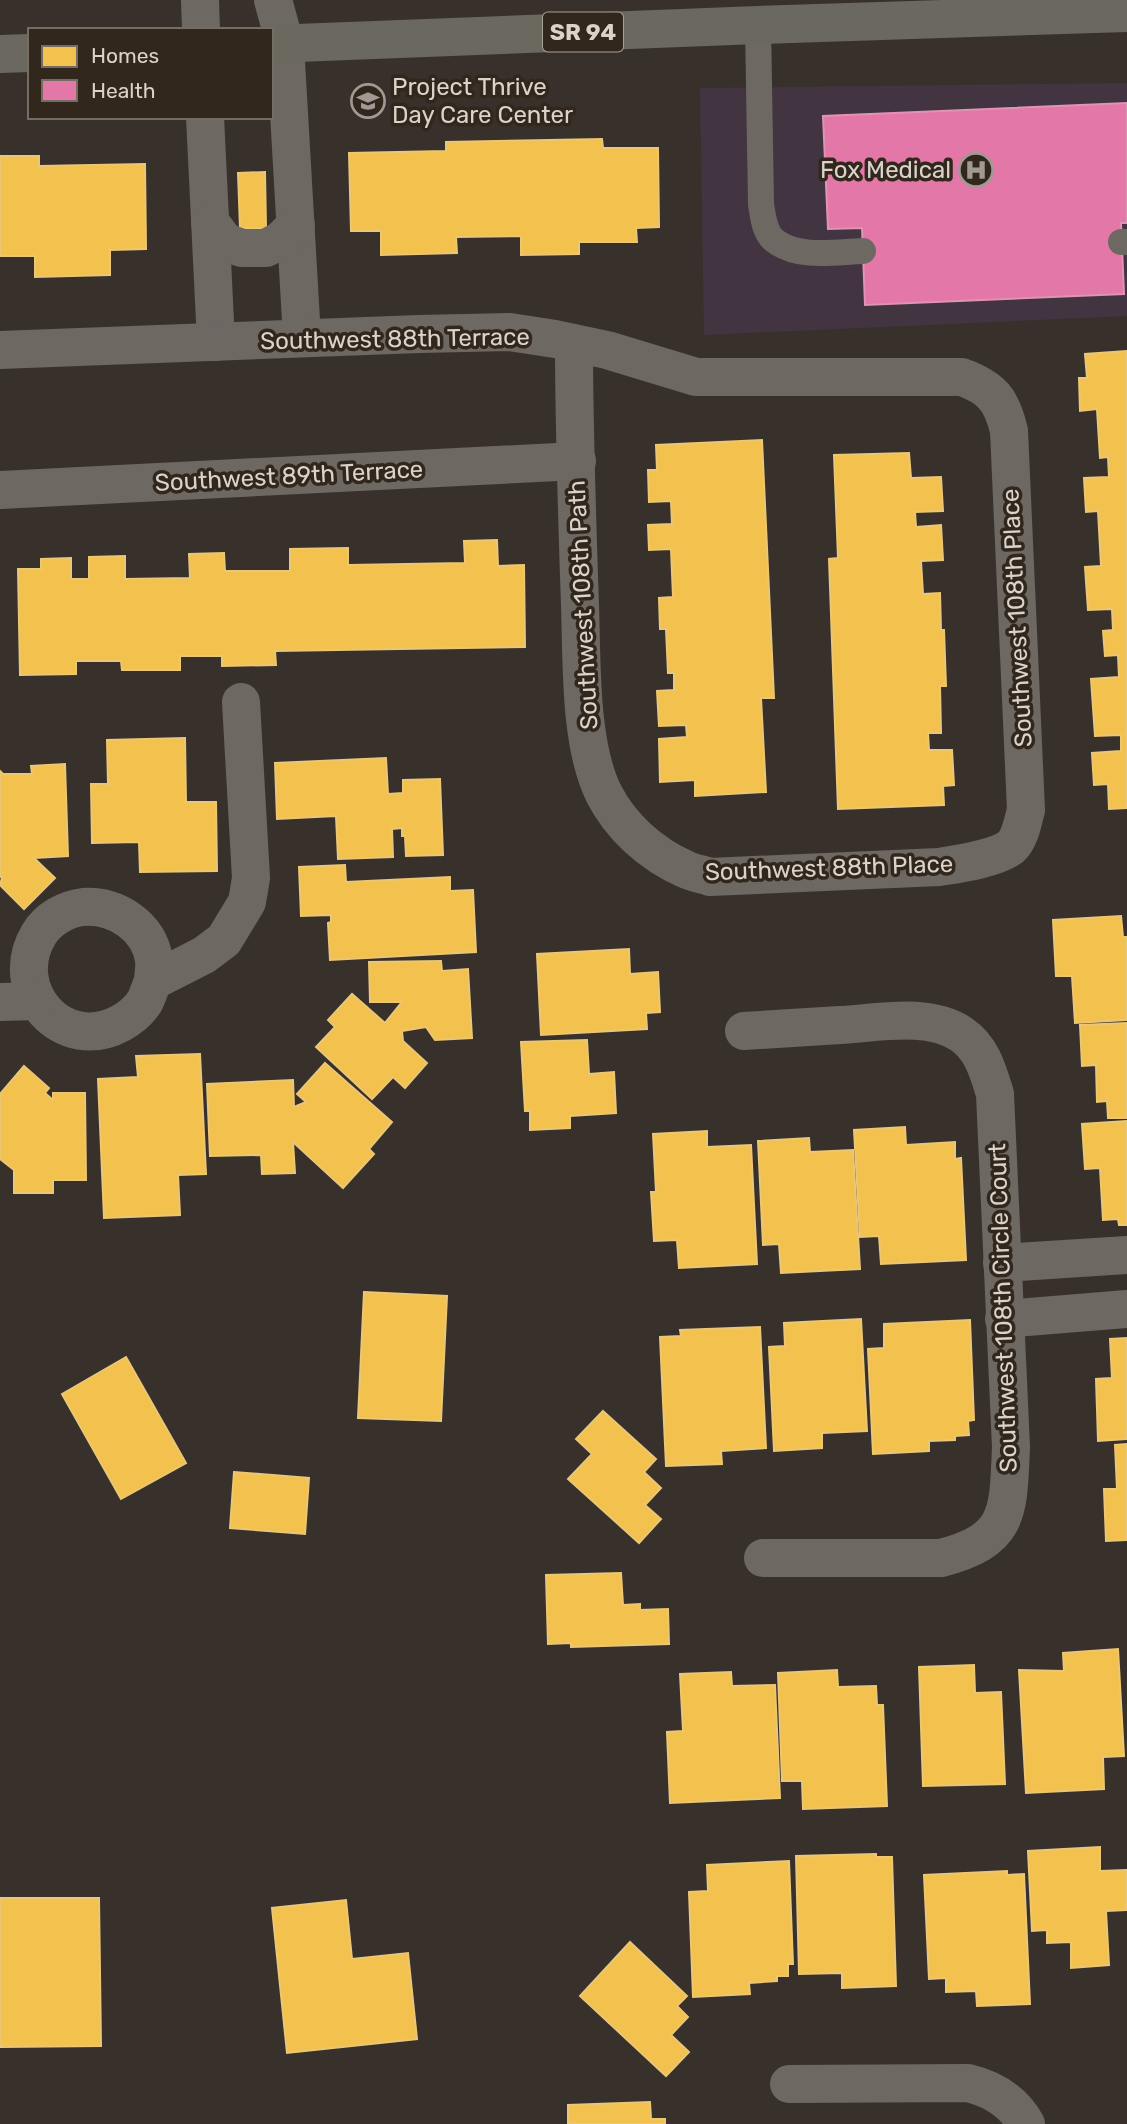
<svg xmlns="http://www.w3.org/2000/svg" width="1127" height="2124" font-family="Rubik,sans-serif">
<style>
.commercial{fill:#423440}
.homes{fill:#f2c14e;stroke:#ebc674;stroke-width:2}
.health{fill:#e377a8;stroke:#e093b3;stroke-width:2}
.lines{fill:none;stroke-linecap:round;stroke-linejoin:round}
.service{stroke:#6e6863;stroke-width:26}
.minor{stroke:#6e6863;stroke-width:38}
.primary{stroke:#6b685f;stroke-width:38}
.labels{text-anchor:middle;stroke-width:7;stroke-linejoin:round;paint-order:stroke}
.shield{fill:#32271c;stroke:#a89f97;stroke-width:2}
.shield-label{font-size:23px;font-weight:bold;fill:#dad3cc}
.poi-label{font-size:24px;fill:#dad3cc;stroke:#32271c;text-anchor:start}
.street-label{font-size:24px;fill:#dad3cc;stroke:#32271c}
</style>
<rect width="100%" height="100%" fill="#38312b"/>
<path class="commercial" d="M1127,83V316L704,335L700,88Z"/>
<g class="homes">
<path d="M602,139L603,148H658L659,227L636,228L637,242H579V254L521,255V236L456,237L457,253L381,255V231H351L349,153L446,151V142Z"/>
<path d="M0,156H39V166L145,164L146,249L110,250V275L35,277V256H0Z"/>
<path d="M265,172L266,228H240L238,173Z"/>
<path d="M1127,351V808L1109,809L1108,784L1094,785L1092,753L1121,751V735L1095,736L1091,679L1119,677L1118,655L1105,656L1103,631L1113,630L1112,609L1088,610L1085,567L1101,566L1098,511L1086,512L1084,478L1109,477L1108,457L1100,458L1097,409L1080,411L1079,378H1087L1085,354Z"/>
<path d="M762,440L774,698H761L766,792L695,796V780L660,782L659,739L687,737L686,725L659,726L657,691L674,690V673H668L666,629H660L659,598L673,597L671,549L649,550L648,525L672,524L671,501L649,502L648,470H657L656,445Z"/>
<path d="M909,453L911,478L941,477L943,511L915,512L916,527L941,525L943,560L921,561L923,594L940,593L941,630H944L946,686H940L941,733H928L929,750H952L954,785L943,786L944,805L838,809L829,559L838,558L834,455Z"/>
<path d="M497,540L498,566L524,565L525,647L275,651L276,665L222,666V656H180V670H122L121,661H76V674L20,675L18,569H41V559L71,558V579H89V557L125,556V579L190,578L189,554L224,553L225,571H290V549L348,548V565L465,563L464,541Z"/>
<path d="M185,738L186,802H216L217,871L140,872L139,842L92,843L91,784H108L107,740Z"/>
<path d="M386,758L388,794L403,793V780L440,779L443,855L406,856L405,836H402V828L392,829L393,857L338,859L336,816L277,819L275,763Z"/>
<path d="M65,764L68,856L34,858L55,878L24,909L0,885L2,878L0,876V771L3,774H32L31,766Z"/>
<path d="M345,865L346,882L450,877V891L473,890L476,952L330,960L328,923L331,922V915L301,916L299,867Z"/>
<path d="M1121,916L1123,937H1127V1020L1075,1023L1072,976H1056L1053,920Z"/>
<path d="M629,949L630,974L658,972L660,1012L646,1013L647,1029L541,1035L537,954Z"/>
<path d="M441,961L442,971L468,969L472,1038L435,1040L426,1027L402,1031L403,1041L427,1063L405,1088L393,1077L372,1099L316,1047L335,1027L328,1020L352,994L385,1023L402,1002H370L369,962Z"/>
<path d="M1127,1023V1118H1108L1107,1101L1097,1102L1096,1065L1082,1066L1080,1025Z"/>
<path d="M587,1040L589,1074L614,1072L616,1113L570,1116V1128L530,1130V1111H525L521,1042Z"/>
<path d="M200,1054L206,1174L178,1175L180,1215L104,1218L98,1079L138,1077L136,1056Z"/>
<path d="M325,1063L392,1122L369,1149L374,1154L343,1188L293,1142L295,1173L262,1174L261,1155L210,1156L207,1084L293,1080L294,1107L306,1102L297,1094Z"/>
<path d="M24,1066L49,1088L45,1093L53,1100V1093H85L86,1180H53V1193H14V1170L0,1159V1094Z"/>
<path d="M1127,1121V1225H1119L1118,1219L1103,1220L1100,1168L1085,1169L1082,1124Z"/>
<path d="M905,1127L906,1145L955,1142V1159L961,1158L966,1260L881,1264L879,1236L860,1237L854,1130Z"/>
<path d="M707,1131V1147L751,1145L757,1264L679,1268L677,1240L654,1241L651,1192H656L653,1134Z"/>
<path d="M809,1138L810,1152L853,1150L860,1269L781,1273L779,1244L763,1245L758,1141Z"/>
<path d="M364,1292L447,1296L441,1421L358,1418Z"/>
<path d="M861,1319L867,1431L822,1433V1448L774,1451L769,1347L785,1346L784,1323Z"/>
<path d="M970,1320L974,1420L968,1421L969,1435L955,1436V1440L929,1441V1451L873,1454L868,1349L884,1348V1324Z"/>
<path d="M760,1327L766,1448L721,1451L722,1464L666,1466L660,1337L681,1336L680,1330Z"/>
<path d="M1127,1338V1439L1098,1441L1096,1379L1112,1378L1110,1339Z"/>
<path d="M126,1357L186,1463L121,1499L62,1394Z"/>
<path d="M603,1411L656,1459L644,1472L661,1488L645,1505L661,1519L639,1543L568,1479L592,1454L576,1439Z"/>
<path d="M1127,1444V1540L1106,1541L1104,1489H1117L1115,1445Z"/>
<path d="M234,1472L309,1478L305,1534L230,1528Z"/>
<path d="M621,1573L623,1605L640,1604V1610L668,1609L669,1644L571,1647V1643L548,1644L546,1575Z"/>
<path d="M1118,1649L1124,1756L1103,1757L1104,1789L1026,1793L1019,1670L1064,1671L1063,1653Z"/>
<path d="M974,1665L975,1693L1001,1692L1005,1784L923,1786L919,1667Z"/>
<path d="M837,1670L838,1687L876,1686L877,1705H883L887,1806L803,1809L802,1781H782L778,1673Z"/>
<path d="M731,1672L732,1686L775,1685L780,1798L670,1803L667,1732L683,1731L680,1674Z"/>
<path d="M1100,1847V1871L1127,1870V1910L1106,1911L1109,1965L1071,1968V1942L1047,1943V1930L1032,1931L1028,1851Z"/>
<path d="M876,1854V1857H892L896,1986L842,1988V1973L799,1974L796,1856Z"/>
<path d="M789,1861L793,1964H788V1976H777V1981L749,1983L750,1994L693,1997L689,1892L708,1891L707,1865Z"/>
<path d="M1007,1871V1875L1024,1874L1030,2004L977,2006L976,1991L946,1992V1978L929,1979L924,1875Z"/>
<path d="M0,1898H99L101,2046L0,2047Z"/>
<path d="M346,1900L352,1959L408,1953L417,2039L287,2053L272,1908Z"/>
<path d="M630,1942L687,1996L677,2006L688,2017L671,2035L689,2052L666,2076L580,1996Z"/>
<path d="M650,2102L651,2119H665V2124H568V2105Z"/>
</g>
<path class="health" d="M1127,103V223H1121L1124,294L865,305L862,228L828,229L823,116Z"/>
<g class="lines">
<g class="service">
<path d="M758,25L761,204C763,216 764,233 775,241C799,259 835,252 863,251"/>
<path d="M1121,242H1127"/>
</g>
<g class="minor">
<path d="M200,0L201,30"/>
<path d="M273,0L285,44L302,338"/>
<path d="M205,117L216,342"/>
<path d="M210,222L225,242L242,248H266L281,240L296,225"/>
<path d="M0,350L419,334L510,332L555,339L607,350L696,377H962C992,388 1002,400 1009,431L1026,810C1023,821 1020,839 1011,847C995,859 958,864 939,867L710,877C702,874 692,873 685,869C651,854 621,827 604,794C579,744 582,661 580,605C577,518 574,430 574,343"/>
<path d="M0,490L577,461"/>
<path d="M153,981C153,975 155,967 154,960C149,926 116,905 83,907C66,909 48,919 39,934C5,990 63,1055 121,1023C130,1018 139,1011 145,1001C148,995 150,988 153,981L204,955L224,940L247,902L251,878L241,702"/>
<path d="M0,1002L37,1001"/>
<path d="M744,1031C776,1029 808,1027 840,1025C878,1023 928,1012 961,1034C982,1048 988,1071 995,1094L1011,1447C1008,1512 1011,1540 941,1558H763"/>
<path d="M1002,1263L1127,1255"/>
<path d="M1004,1319L1127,1309"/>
<path d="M789,2084L968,2083C993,2089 1013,2101 1026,2124"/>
</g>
<g class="primary">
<path d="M271,44L758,25L1127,13"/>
<path d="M0,54L30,53"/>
</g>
</g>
<defs>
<g id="school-ring" transform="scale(1.75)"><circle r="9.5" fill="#32271c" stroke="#a19a94" stroke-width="1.5"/><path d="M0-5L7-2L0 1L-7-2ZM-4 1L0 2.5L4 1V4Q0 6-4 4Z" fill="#a19a94"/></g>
<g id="hospital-ring" transform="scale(1.75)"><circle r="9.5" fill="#32271c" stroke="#a19a94" stroke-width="1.5"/><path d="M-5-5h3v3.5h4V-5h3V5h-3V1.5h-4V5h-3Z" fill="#a19a94"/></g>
</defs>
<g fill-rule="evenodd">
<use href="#school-ring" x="368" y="101"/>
<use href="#hospital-ring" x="976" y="170"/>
</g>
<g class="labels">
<rect class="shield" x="543" y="12.5" width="80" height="39" rx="5"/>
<g class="shield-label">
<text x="583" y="40">SR 94</text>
</g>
<g class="poi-label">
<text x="392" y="95">Project Thrive<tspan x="392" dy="28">Day Care Center</tspan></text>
<text x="951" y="178" text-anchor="end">Fox Medical</text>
</g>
<g class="street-label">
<text transform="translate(395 339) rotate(-1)" y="8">Southwest 88th Terrace</text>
<text transform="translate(289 476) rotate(-3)" y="8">Southwest 89th Terrace</text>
<text transform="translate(583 605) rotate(-93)" y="8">Southwest 108th Path</text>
<text transform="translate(1017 618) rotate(-93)" y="8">Southwest 108th Place</text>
<text transform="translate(829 868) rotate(-2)" y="8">Southwest 88th Place</text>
<text transform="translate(1003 1308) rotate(-92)" y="8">Southwest 108th Circle Court</text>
</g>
</g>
<rect x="28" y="28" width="245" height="91" fill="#32271c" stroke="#756c62" stroke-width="2"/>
<rect x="42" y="46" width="35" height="21" fill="#f2c14e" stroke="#756c62" stroke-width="2"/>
<text x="91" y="63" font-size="21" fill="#dad3cc">Homes</text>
<rect x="42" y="80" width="35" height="21" fill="#e377a8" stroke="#756c62" stroke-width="2"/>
<text x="91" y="98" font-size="21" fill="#dad3cc">Health</text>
</svg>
